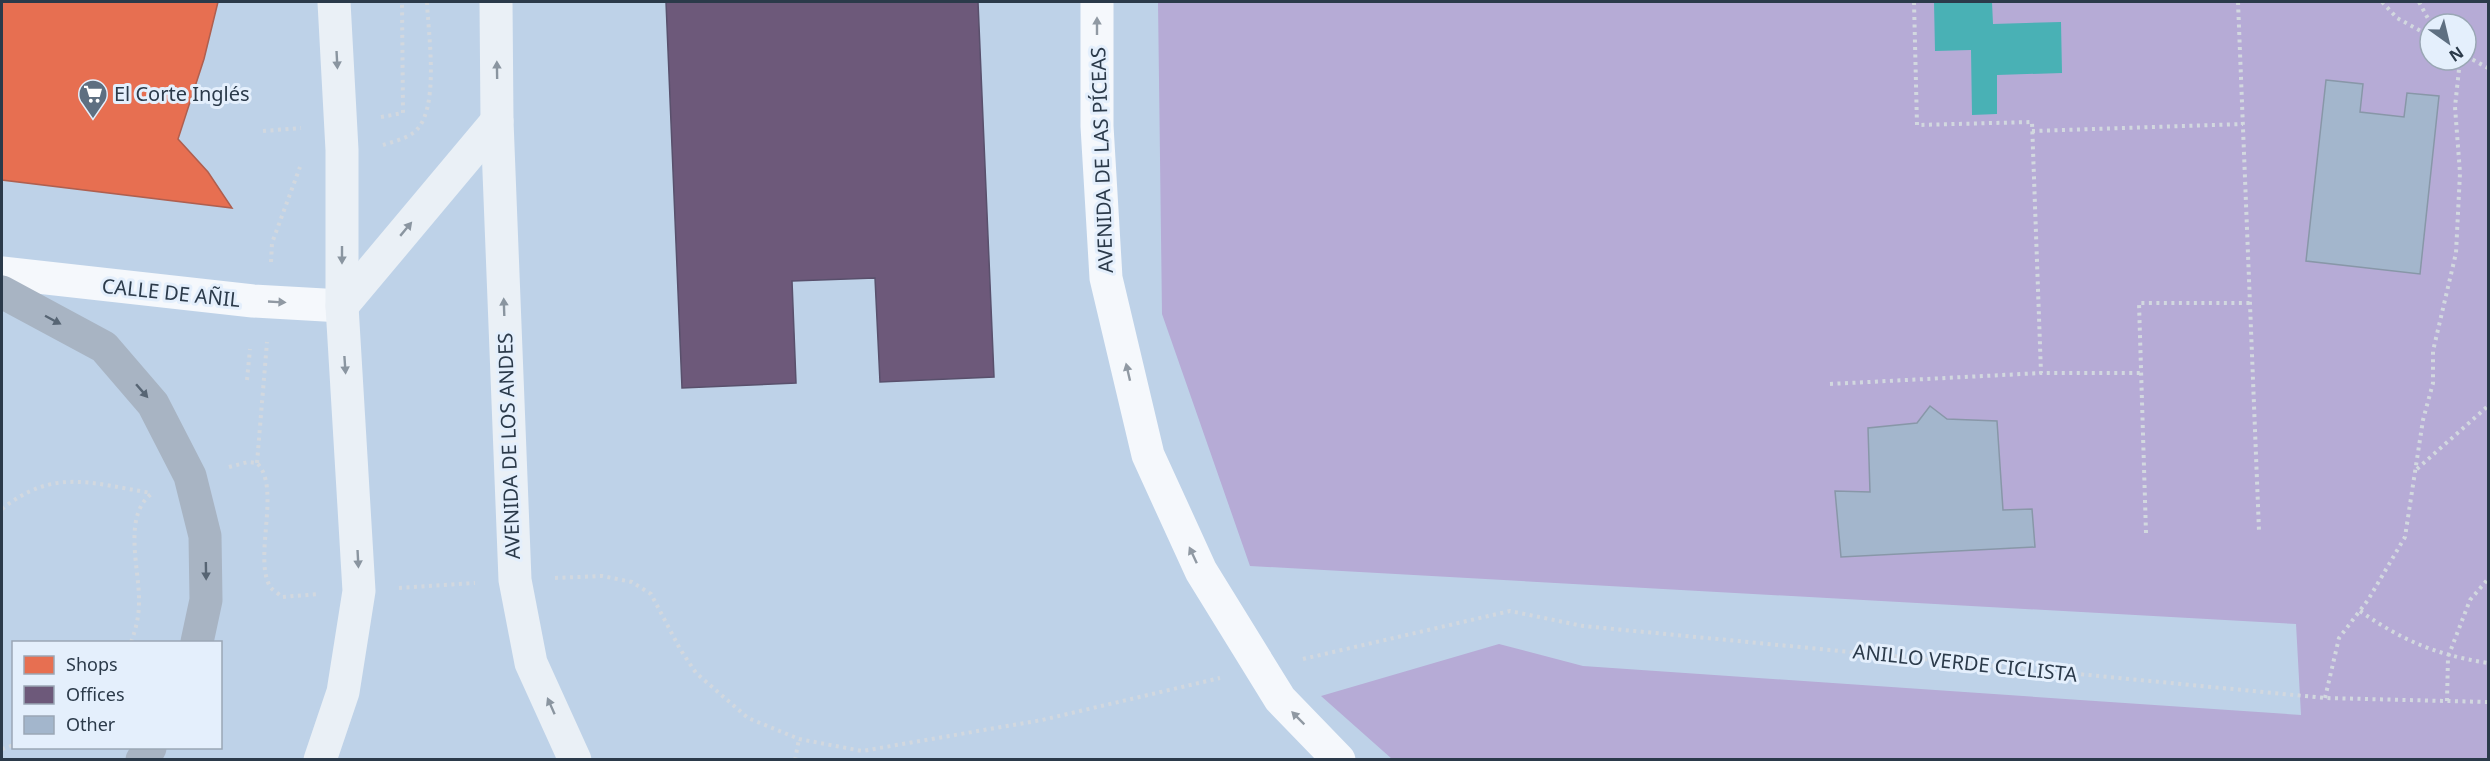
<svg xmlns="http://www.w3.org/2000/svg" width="2490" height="761" font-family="'Noto Sans',sans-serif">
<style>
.green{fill:#b6abd6;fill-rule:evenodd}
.water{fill:#49b1b5}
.shops{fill:#e76f51;stroke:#af5f4f;stroke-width:1.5}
.offices{fill:#6d597a;stroke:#59506c;stroke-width:1.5}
.building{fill:#a3b6cc;stroke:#8897a8;stroke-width:1.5}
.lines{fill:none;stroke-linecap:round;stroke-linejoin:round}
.path{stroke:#d2d8df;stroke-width:4;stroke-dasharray:3 4.5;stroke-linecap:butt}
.minor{stroke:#f5f8fc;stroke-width:33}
.secondary{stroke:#eaf0f6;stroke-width:33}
.motorway{stroke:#a8b4c3;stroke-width:33}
.oneway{fill:#9099a3}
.oneway2{fill:#8a95a0}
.oneway3{fill:#576574}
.labels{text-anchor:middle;stroke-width:6;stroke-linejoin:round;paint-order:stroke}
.poi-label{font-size:20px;fill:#2b3a4a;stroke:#e4effc;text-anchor:start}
.street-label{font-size:20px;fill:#2b3a4a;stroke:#e4effc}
</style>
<rect width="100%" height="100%" fill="#bed2e8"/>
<path class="green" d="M1158,2H2488V759H1392L1321,696L1499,644L1583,666L2301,715L2296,624L1250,566L1162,314ZM2430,24H2466V60H2430Z"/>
<path class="water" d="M1934,2H1992L1993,24L2061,22L2062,73L1997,75V114L1972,115L1971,50L1935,51Z"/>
<path class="shops" d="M2,2H218L204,59L178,139L208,172L232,208L2,180Z"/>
<path class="offices" d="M666,2H978L994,377L880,382L875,278L792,281L796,383L682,388Z"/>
<g class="building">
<path d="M2326,80L2363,84L2360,112L2404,117L2407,93L2439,96L2420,274L2306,261Z"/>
<path d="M1930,406L1947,419L1997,421L2003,510L2032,509L2035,547L1841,557L1835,491L1870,492L1868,428L1917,423Z"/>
</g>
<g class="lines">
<g class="path">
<path d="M1914,2L1917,125L2032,122L2041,373H2141"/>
<path d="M2238,2L2259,531"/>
<path d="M2382,2L2397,18L2430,36"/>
<path d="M2419,2L2431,24"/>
<path d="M2466,56L2488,68"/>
<path d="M381,117L403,113L402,2"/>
<path d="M263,131L301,128"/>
<path d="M2032,131L2243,124"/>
<path d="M383,145C392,142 405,139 413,133C441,113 428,33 427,2"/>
<path d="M271,262L272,243L300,167"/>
<path d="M247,380L250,349"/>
<path d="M1830,384L2041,373"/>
<path d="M257,463L267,342"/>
<path d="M229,467L248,462L257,463C282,488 252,560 271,588C274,591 279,594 282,597L320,594"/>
<path d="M2417,469L2488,406"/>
<path d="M2,509C53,468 91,483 151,493"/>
<path d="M2146,533L2139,303H2250"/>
<path d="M555,578L602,576L632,582L651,594L680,649L696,673L748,718L799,739L862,751L1042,720L1220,678"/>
<path d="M399,588L475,583"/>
<path d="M2360,611C2403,641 2437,655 2488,663"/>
<path d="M131,642C136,629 139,616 139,602C140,570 121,513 154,492"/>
<path d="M1303,659L1510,611L1583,626L2325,698L2488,702"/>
<path d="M2325,698L2339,638L2368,600L2405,537L2423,420L2433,383V351L2456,253L2460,173L2455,107L2460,60"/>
<path d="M2447,701L2448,657L2470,600L2488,579"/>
<path d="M2,749L14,745"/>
<path d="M795,760L799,739"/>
</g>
<g class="minor">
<path d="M1097,2V126L1106,278L1148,455L1201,571L1280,699L1339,760"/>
<path d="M2,273L253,301L342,306"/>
</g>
<g class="secondary">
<path d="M496,2L497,121L515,580L531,663L575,760"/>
<path d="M342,306L497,121"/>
<path d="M320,760L343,692L359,591L342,306V150L334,2"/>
</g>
<g class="motorway">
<path d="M2,292L104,347L153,404L190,476L205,536L206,600L197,642"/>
<path d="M142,760L150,748"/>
</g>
</g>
<defs><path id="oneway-solid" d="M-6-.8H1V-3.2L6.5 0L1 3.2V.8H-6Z" transform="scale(1.5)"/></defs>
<g class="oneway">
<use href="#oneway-solid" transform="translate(1097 26) rotate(-90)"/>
<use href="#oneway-solid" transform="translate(277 302) rotate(3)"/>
<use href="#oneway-solid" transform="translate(1128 372) rotate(-103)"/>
<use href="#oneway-solid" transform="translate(1193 555) rotate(-115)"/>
<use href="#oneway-solid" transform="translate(1298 718) rotate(-135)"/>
</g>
<g class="oneway2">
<use href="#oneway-solid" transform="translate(337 60) rotate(87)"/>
<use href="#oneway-solid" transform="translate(497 70) rotate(-91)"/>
<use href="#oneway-solid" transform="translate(406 229) rotate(-50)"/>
<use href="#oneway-solid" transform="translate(342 255) rotate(90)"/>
<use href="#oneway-solid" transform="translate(504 307) rotate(-92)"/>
<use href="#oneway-solid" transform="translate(345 365) rotate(86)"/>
<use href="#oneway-solid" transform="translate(358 559) rotate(87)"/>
<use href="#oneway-solid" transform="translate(551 706) rotate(-114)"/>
</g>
<g class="oneway3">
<use href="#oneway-solid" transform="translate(53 320) rotate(28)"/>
<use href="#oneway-solid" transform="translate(142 391) rotate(49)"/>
<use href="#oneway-solid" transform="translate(206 571) rotate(89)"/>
</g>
<defs>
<g id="supermarket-pin" transform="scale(1.5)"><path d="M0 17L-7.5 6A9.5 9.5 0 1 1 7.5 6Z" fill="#5e6f81" stroke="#e4effc"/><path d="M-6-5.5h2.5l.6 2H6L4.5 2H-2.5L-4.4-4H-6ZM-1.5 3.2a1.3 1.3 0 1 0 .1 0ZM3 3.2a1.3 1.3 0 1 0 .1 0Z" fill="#fff"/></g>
</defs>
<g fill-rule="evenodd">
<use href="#supermarket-pin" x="93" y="94"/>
</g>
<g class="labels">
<g class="poi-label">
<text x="114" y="101">El Corte Inglés</text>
</g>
<g class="street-label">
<text transform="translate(1102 160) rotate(-92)" y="7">AVENIDA DE LAS PÍCEAS</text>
<text transform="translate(171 293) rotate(6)" y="7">CALLE DE AÑIL</text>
<text transform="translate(509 446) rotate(-92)" y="7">AVENIDA DE LOS ANDES</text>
<text transform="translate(1965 663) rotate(6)" y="7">ANILLO VERDE CICLISTA</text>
</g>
</g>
<rect width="2490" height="761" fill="none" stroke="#2b3a4a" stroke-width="6"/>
<rect x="12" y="641" width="210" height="108" fill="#e4effc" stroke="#9aa7b5" stroke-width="1.5"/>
<rect x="24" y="656" width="30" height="18" fill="#e76f51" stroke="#9aa7b5" stroke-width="1.5"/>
<text x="66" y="671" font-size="18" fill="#2b3a4a">Shops</text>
<rect x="24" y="686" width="30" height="18" fill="#6d597a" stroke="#9aa7b5" stroke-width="1.5"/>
<text x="66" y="701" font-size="18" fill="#2b3a4a">Offices</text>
<rect x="24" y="716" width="30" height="18" fill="#a3b6cc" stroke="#9aa7b5" stroke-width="1.5"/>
<text x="66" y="731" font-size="18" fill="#2b3a4a">Other</text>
<g transform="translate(2448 42) rotate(146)"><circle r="28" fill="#e4effc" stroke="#9aa7b5" stroke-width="1.5"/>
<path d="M0-4.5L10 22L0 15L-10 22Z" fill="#5e6f81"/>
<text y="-9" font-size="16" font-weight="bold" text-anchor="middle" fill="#2b3a4a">N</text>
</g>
</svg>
